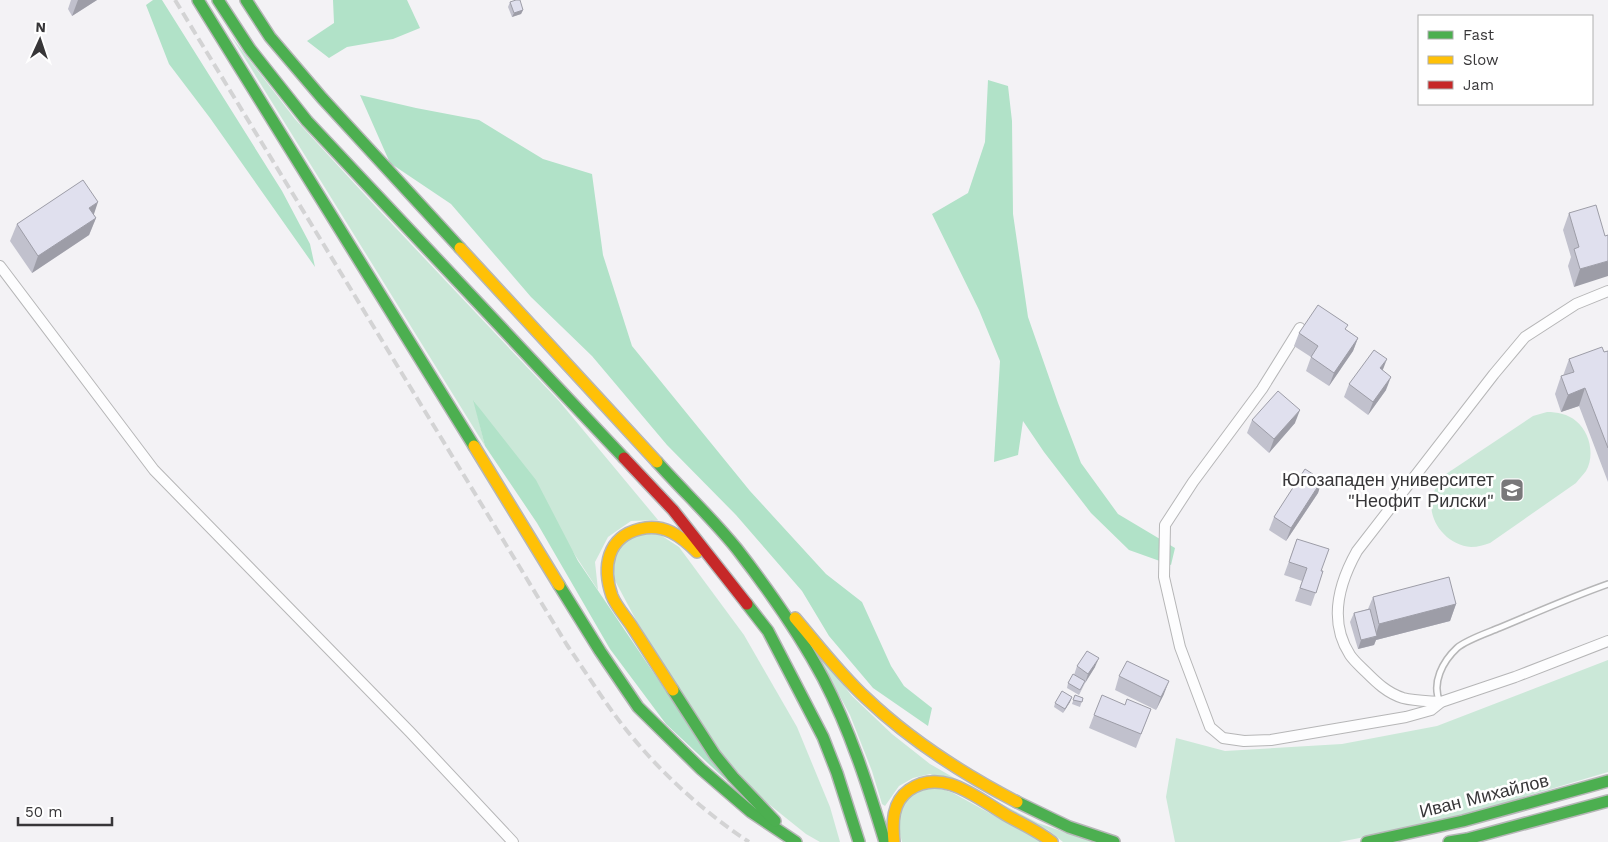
<svg xmlns="http://www.w3.org/2000/svg" width="1608" height="842" font-family="'Work Sans',sans-serif">
<style>
.green{fill:#cbe8d8}
.forest{fill:#b1e2c8}
.lines{fill:none;stroke-linecap:round;stroke-linejoin:round}
.lane-casing{stroke:#b6b6b7;stroke-width:8}
.street-casing{stroke:#b6b6b7;stroke-width:12}
.fast-casing{stroke:#b6b6b7;stroke-width:14}
.slow-casing{stroke:#b6b6b7;stroke-width:14}
.jam-casing{stroke:#b6b6b7;stroke-width:14}
.lane{stroke:#fdfdfe;stroke-width:5}
.street{stroke:#fdfdfe;stroke-width:10}
.fast{stroke:#4caf50;stroke-width:11}
.slow{stroke:#ffc107;stroke-width:11}
.jam{stroke:#c62828;stroke-width:11}
.rail{stroke:#d3d3d4;stroke-width:4;stroke-dasharray:10 5;stroke-linecap:butt}
.wall{fill:#c1c1cd}
.shaded-wall{fill:#9d9da7}
.building{fill:#e0e0ee;stroke:#9d9da7}
.labels{text-anchor:middle;stroke-width:5;stroke-linejoin:round;paint-order:stroke}
.poi-label{font-size:18px;fill:#373638;stroke:#fff;text-anchor:end}
.street-label{font-size:18px;fill:#373638;stroke:#fff}
</style>
<rect width="100%" height="100%" fill="#f3f2f5"/>
<g class="green">
<path d="M231,36L295,119L377,208L559,401L658,520L631,521L608,537L595,562L598,590L474,401L485,446Z"/>
<path d="M1547,412C1557,412 1568,414 1576,421C1590,432 1595,456 1586,471C1583,475 1579,479 1576,483L1490,543C1484,545 1478,547 1471,547C1446,545 1425,519 1433,494C1436,486 1441,480 1446,474L1533,416Z"/>
<path d="M643,532L659,534L679,547L744,635L797,727L830,807L840,842H820L806,834L761,798L714,745L636,620L612,575L613,554L626,539Z"/>
<path d="M811,643L852,696L892,734L930,764L977,791L1038,823L1093,842H1063L1048,830L930,774L913,778L899,786L885,806L882,804L872,771L850,715Z"/>
<path d="M1608,660V772L1437,823L1339,842H1175L1166,797L1176,738L1225,751L1342,744L1437,726Z"/>
<path d="M934,786L953,793L1042,842H902L897,822L899,808L913,792Z"/>
</g>
<g class="forest">
<path d="M153,0H162L282,191L310,244L315,267L210,118L169,64L146,5Z"/>
<path d="M333,0H407L420,28L393,39L347,47L329,58L307,41L334,23Z"/>
<path d="M988,80L1008,86L1012,121L1013,214L1028,317L1058,403L1081,463L1118,514L1175,548L1171,565L1129,550L1091,513L1044,452L1023,421L1018,455L994,462L1000,361L979,310L932,214L968,193L985,142Z"/>
<path d="M360,95L416,108L479,120L543,159L592,174L603,255L632,346L750,491L826,574L862,602L891,666L904,686L932,708L928,726L873,688L829,636L802,591L736,515L667,445L592,356L531,297L451,204L390,163Z"/>
<path d="M473,400L536,480L578,561L726,780L666,724L610,649L537,523L485,446Z"/>
</g>
<g class="lines">
<g class="lane-casing">
<path id="lane" d="M1440,702C1431,683 1443,661 1457,648C1466,640 1487,633 1499,628C1535,613 1571,597 1608,584"/>
</g>
<g class="street-casing">
<g id="street">
<path d="M0,266L154,470L410,732L513,842"/>
<path d="M1300,328L1262,389L1193,482L1165,525L1164,577L1180,647L1210,727L1223,738L1244,741L1271,740L1406,717L1431,710L1441,702L1515,677L1608,641"/>
<path d="M1441,702C1428,701 1414,701 1403,698C1387,693 1376,682 1366,672C1360,666 1354,661 1350,655C1328,621 1339,583 1357,551L1494,374L1525,337L1576,304L1608,291"/>
</g>
</g>
<g class="fast-casing">
<g id="fast">
<path d="M198,0L474,446"/>
<path d="M218,0L250,49L307,121L624,458"/>
<path d="M246,0L270,37L322,98L460,248"/>
<path d="M657,462C683,491 712,518 737,549C768,589 799,633 823,678C850,730 868,786 885,842"/>
<path d="M559,585L600,651L638,707L701,769L751,812L796,842"/>
<path d="M747,604L768,631L823,737L837,773L859,842"/>
<path d="M673,690L715,755L733,777L775,821"/>
<path d="M1017,802L1069,827L1114,842"/>
<path d="M1367,842L1463,821L1608,781"/>
<path d="M1449,842L1467,839L1608,801"/>
</g>
</g>
<g class="slow-casing">
<g id="slow">
<path d="M460,248L657,462"/>
<path d="M474,446L559,585"/>
<path d="M795,618C818,645 840,674 866,698C910,740 963,774 1017,802"/>
<path d="M673,690C659,668 645,647 631,625C625,616 616,606 612,596C602,567 607,537 640,529C664,523 681,536 697,552"/>
<path d="M894,842C892,823 892,802 909,790C942,767 977,798 1006,815C1022,824 1038,831 1052,842"/>
</g>
</g>
<g class="jam-casing">
<path id="jam" d="M624,458L673,510L747,604"/>
</g>
<use href="#lane" class="lane"/>
<use href="#street" class="street"/>
<use href="#fast" class="fast"/>
<use href="#slow" class="slow"/>
<use href="#jam" class="jam"/>
<path class="rail" d="M175,0L567,645C587,674 606,705 628,732C663,775 704,812 749,842"/>
</g>
<g class="wall">
<path d="M71,0H97L72,16L68,9Z"/>
<path d="M510,2L523,10L521,14L512,17L508,7Z"/>
<path d="M1569,213L1605,236L1574,287L1568,266L1571,257L1563,230Z"/>
<path d="M94,215L96,218L89,235L32,273L10,241L17,224Z"/>
<path d="M1346,330L1358,338L1353,351L1329,386L1306,371L1311,357L1294,346L1299,333Z"/>
<path d="M1608,351V482L1579,406L1561,412L1555,394L1561,376H1563L1569,359Z"/>
<path d="M1382,370L1386,390L1368,415L1344,397L1349,384Z"/>
<path d="M1252,420L1295,423L1269,453L1247,433Z"/>
<path d="M1322,480L1318,493L1286,541L1269,530L1274,517Z"/>
<path d="M1297,539L1321,571H1323L1311,606L1295,601L1302,581L1284,575Z"/>
<path d="M1373,597L1456,604L1450,621L1376,640L1374,645L1358,649L1350,622L1354,613L1368,609Z"/>
<path d="M1077,666L1095,667L1085,683L1079,695L1067,688L1068,683L1074,675Z"/>
<path d="M1119,676L1164,694L1156,710L1115,690Z"/>
<path d="M1075,695L1083,698L1080,707L1072,704Z"/>
<path d="M1072,697L1070,702L1063,713L1054,707L1055,703Z"/>
<path d="M1125,705L1151,709L1136,748L1089,728L1094,715Z"/>
</g>
<g class="shaded-wall">
<path d="M78,0H97L72,16Z"/>
<path d="M523,10L521,14L512,17L514,13Z"/>
<path d="M98,202L92,220L89,208Z"/>
<path d="M96,218L89,235L32,273L38,256Z"/>
<path d="M1608,261V276L1574,287L1580,269Z"/>
<path d="M1358,338L1353,351L1329,386L1334,373Z"/>
<path d="M1387,359L1382,372L1380,368Z"/>
<path d="M1391,377L1386,390L1368,415L1373,402Z"/>
<path d="M1585,388L1579,406L1561,412L1568,395Z"/>
<path d="M1300,410L1295,423L1269,453L1274,439Z"/>
<path d="M1322,480L1318,493L1286,541L1291,528Z"/>
<path d="M1456,604L1450,621L1376,640L1374,645L1358,649L1361,640L1375,637L1379,624Z"/>
<path d="M1099,658L1095,667L1085,683L1088,674Z"/>
<path d="M1169,681L1164,694L1156,710L1161,697Z"/>
<path d="M1072,697L1070,702L1063,713L1065,709Z"/>
</g>
<g class="building">
<path d="M516,0H520L523,10L514,13L510,2Z"/>
<path d="M83,180L98,202L89,208L96,218L38,256L17,224Z"/>
<path d="M1596,205L1605,236L1608,235V261L1580,269L1574,249L1579,247L1569,213Z"/>
<path d="M1318,305L1348,325L1345,329L1358,338L1334,373L1311,357L1318,346L1299,333Z"/>
<path d="M1602,347L1604,352L1608,351V448L1585,388L1568,395L1561,376L1574,372L1569,359Z"/>
<path d="M1374,350L1387,359L1380,368L1391,377L1373,402L1349,384Z"/>
<path d="M1278,391L1300,410L1274,439L1252,420Z"/>
<path d="M1305,469L1322,480L1291,528L1274,517Z"/>
<path d="M1297,539L1329,549L1321,571H1323L1316,593L1300,588L1307,568L1289,562Z"/>
<path d="M1449,577L1456,604L1379,624L1373,597Z"/>
<path d="M1370,609L1377,636L1361,640L1354,613Z"/>
<path d="M1087,651L1099,658L1088,674L1077,666Z"/>
<path d="M1127,661L1169,681L1161,697L1119,676Z"/>
<path d="M1073,674L1085,681L1080,690L1068,683Z"/>
<path d="M1062,691L1072,697L1065,709L1055,703Z"/>
<path d="M1075,695L1083,698L1082,702L1073,700Z"/>
<path d="M1102,695L1125,705L1127,699L1151,709L1141,734L1094,715Z"/>
</g>
<defs>
<g id="university-square" transform="scale(1.25)"><rect x="-9" y="-9" width="18" height="18" rx="4" fill="#79787a" stroke="#fff"/><path d="M0-5L7-2L0 1L-7-2ZM-4 1L0 2.5L4 1V4Q0 6-4 4Z" fill="#fff"/></g>
</defs>
<g fill-rule="evenodd">
<use href="#university-square" x="1512" y="490"/>
</g>
<g class="labels">
<g class="poi-label">
<text x="1494" y="486">Югозападен университет<tspan x="1494" dy="21">"Неофит Рилски"</tspan></text>
</g>
<g class="street-label">
<text transform="translate(1484 796) rotate(-14)" y="6">Иван Михайлов</text>
</g>
</g>
<rect x="1418" y="15" width="175" height="90" fill="#ffffff" stroke="#afafaf"/>
<rect x="1428" y="31" width="25" height="8" fill="#4caf50" stroke="#afafaf"/>
<text x="1463" y="40" font-size="15" fill="#373638">Fast</text>
<rect x="1428" y="56" width="25" height="8" fill="#ffc107" stroke="#afafaf"/>
<text x="1463" y="65" font-size="15" fill="#373638">Slow</text>
<rect x="1428" y="81" width="25" height="8" fill="#c62828" stroke="#afafaf"/>
<text x="1463" y="90" font-size="15" fill="#373638">Jam</text>
<g transform="translate(40 40) rotate(3)" stroke="#ffffff" stroke-width="4" paint-order="stroke">
<path d="M0-4L9 19L0 12L-9 19Z" fill="#373638"/>
<text y="-8" font-size="14" font-weight="bold" text-anchor="middle" fill="#373638">N</text>
</g>
<path d="M18 817v8h94v-8" fill="none" stroke="#373638" stroke-width="2.5"/>
<text x="25" y="817" font-size="15" fill="#373638" stroke="#ffffff" stroke-width="4" paint-order="stroke">50 m</text>
</svg>
